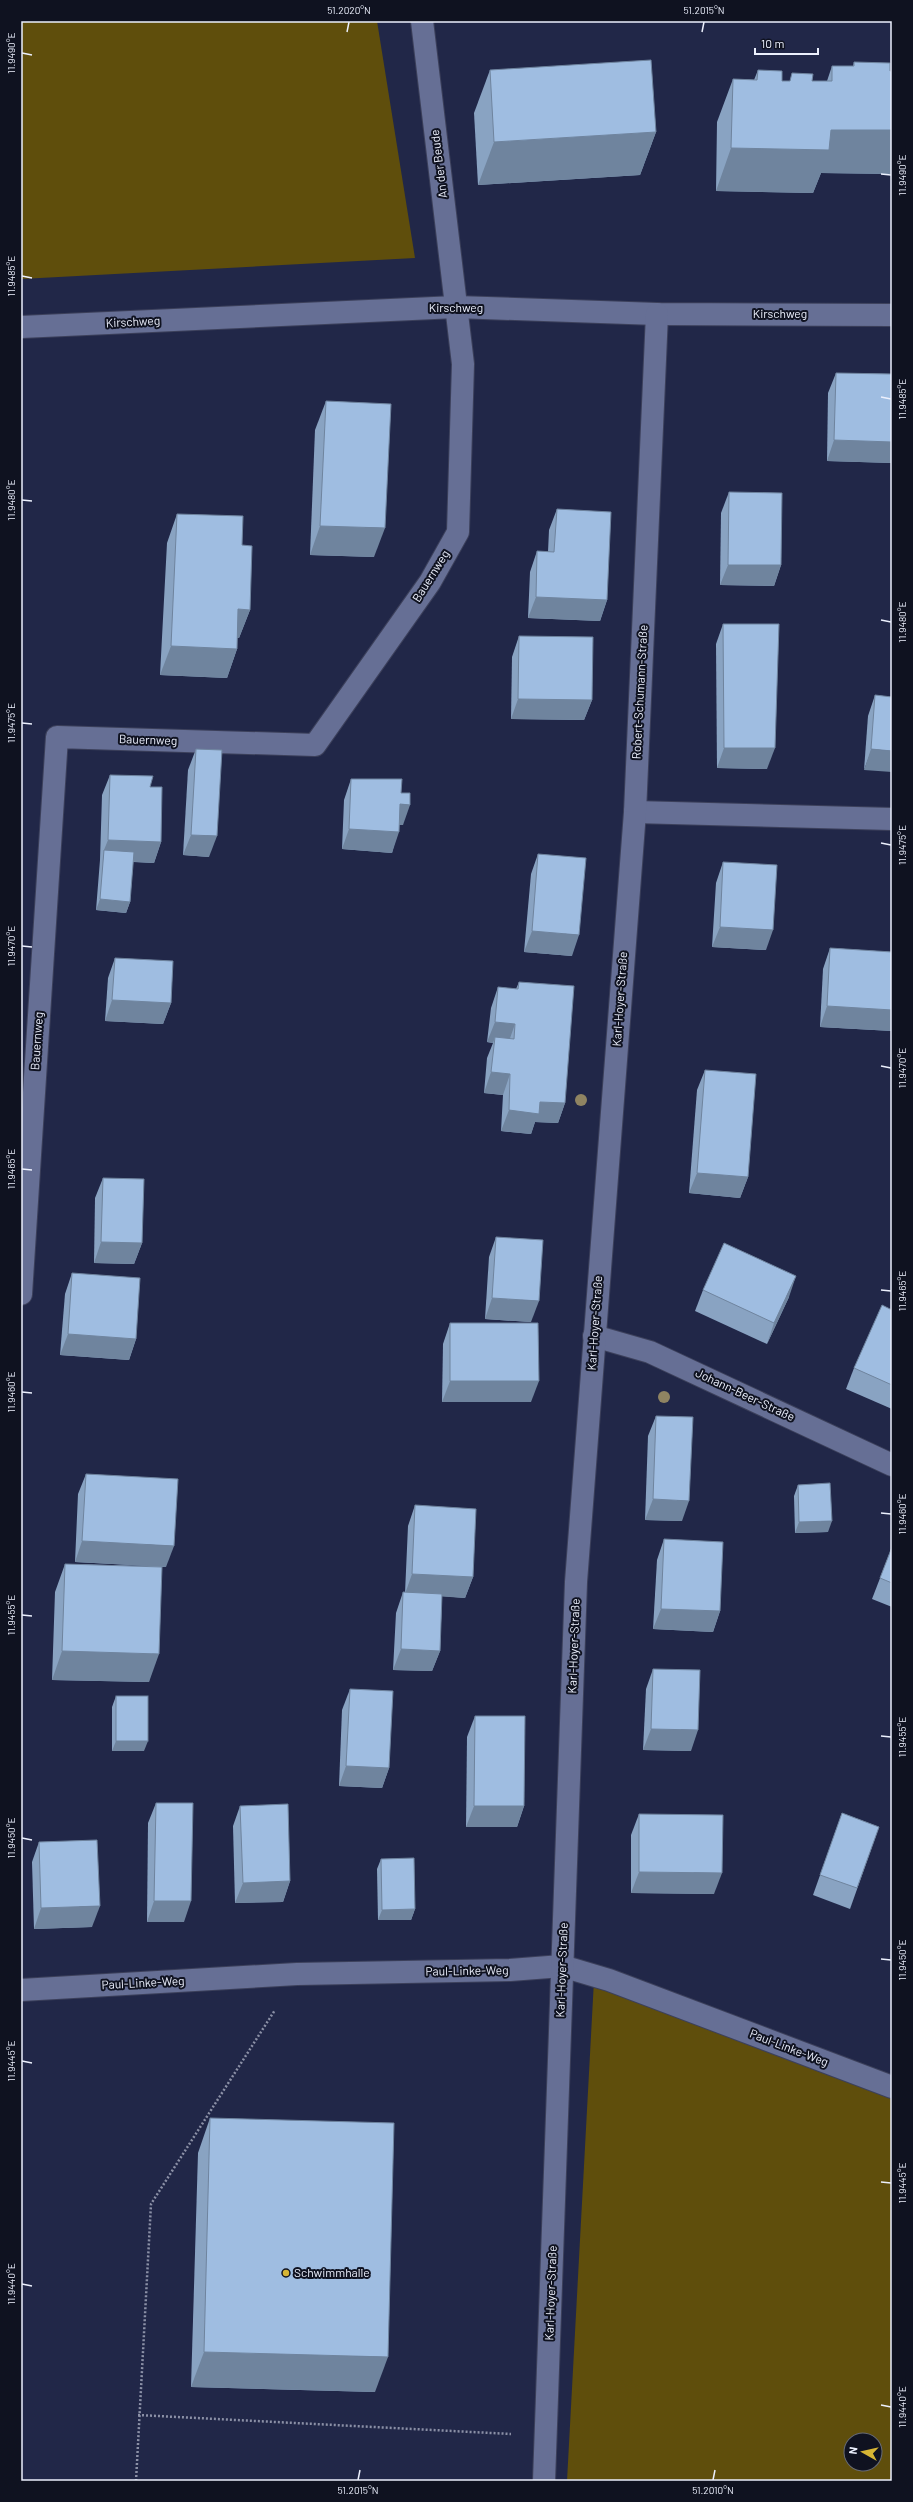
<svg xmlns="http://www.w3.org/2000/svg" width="913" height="2502" font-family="Barlow,sans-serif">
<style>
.green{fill:#5f4e0c;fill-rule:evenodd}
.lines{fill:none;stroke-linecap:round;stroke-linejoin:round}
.lane-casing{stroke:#3c405b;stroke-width:24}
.street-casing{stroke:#3c405b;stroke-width:24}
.path{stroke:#8b90a6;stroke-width:2.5;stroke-dasharray:2 2;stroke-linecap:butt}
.lane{stroke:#666f95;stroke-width:22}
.street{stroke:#666f95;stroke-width:22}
.tree{fill:#8f8462}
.wall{fill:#89a3c2}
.shaded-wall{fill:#6f849e}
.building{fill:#9fbde1;stroke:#6f849e}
.ticks{fill:none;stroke:#ecf0fd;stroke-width:1.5}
.poi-dot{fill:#d6b534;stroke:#0f1220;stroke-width:1.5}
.labels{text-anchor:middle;stroke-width:4;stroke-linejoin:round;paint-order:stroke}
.street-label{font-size:12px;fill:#ecf0fd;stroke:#0f1220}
.poi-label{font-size:12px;fill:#ecf0fd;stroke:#0f1220;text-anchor:start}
.neatline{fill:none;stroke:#ecf0fd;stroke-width:1.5}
.ticks-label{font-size:10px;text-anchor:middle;fill:#ecf0fd}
</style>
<rect width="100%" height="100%" fill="#212748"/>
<g class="green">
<path d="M21,21H377L415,258L21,279Z"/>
<path d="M594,1980L892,2099V2481H567ZM851,2440H875V2464H851Z"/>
</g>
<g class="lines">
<g class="lane-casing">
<path id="lane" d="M21,1990L297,1974L510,1970L562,1966"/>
</g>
<g class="street-casing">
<g id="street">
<path d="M21,327L456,307L657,314L892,315"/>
<path d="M635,812L892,819"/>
<path d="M21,1294L57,737L315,745L430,582L458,532L463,364L422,21"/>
<path d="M594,1336L650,1352L892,1465"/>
<path d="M562,1966L609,1980L892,2087"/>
<path d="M544,2481L576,1582L635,812L657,314"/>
</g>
</g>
<g class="path">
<path d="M138,2415L511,2434"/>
<path d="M136,2481L151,2204L275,2010"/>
</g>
<use href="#lane" class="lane"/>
<use href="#street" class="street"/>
</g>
<g class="tree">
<circle cx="581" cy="1100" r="6"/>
<circle cx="664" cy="1397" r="6"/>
</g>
<g class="wall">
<path d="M854,62L890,71H892V174L821,173L813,193L716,191L717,122L733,79L754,80L758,70L782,81H827L832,66H853Z"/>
<path d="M490,70L656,132L640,175L478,185L474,113Z"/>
<path d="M836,373L892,374V463L827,461L828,393Z"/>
<path d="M326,401L374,557L310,555L315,430Z"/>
<path d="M729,492L781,565L774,586L720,585L721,513Z"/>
<path d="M557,509L607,600L600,621L528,618L530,572L537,551L548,552L549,530Z"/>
<path d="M177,514L242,545L250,610L239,638H237V649L227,678L160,675L167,543Z"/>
<path d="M723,624L767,769L717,768L716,644Z"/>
<path d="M519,636L592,700L584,720L511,719L512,657Z"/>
<path d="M875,695L892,697L864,770L868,716Z"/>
<path d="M196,749L209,857L183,855L188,770Z"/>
<path d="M110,775L150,787L161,842L154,863L133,862L130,902L126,913L96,910L100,860L102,795Z"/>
<path d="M351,779L401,793L403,825H399L392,853L342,849L344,800Z"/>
<path d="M538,854L572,956L524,952L531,874Z"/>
<path d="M723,862L766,950L712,947L716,883Z"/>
<path d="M830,948L892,952V1031L820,1027L823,969Z"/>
<path d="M115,958L171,1003L163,1024L105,1021L108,978Z"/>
<path d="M519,982L565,1103L558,1123L535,1122L531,1134L501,1131L503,1095L484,1093L487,1058L493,1043L487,1042L491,1008L498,987L516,989Z"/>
<path d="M705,1070L748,1177L740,1198L689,1193L697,1090Z"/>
<path d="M103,1178L142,1243L134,1264L94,1263L95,1198Z"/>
<path d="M496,1237L531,1322L485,1319L489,1257Z"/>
<path d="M72,1273L136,1339L129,1360L60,1355L65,1294Z"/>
<path d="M703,1290L789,1297L767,1344L695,1311Z"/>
<path d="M892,1310V1409L846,1389L854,1368Z"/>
<path d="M450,1323L531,1402H442L443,1344Z"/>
<path d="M656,1416L682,1521L645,1520L648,1436Z"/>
<path d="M86,1474L166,1567H162L149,1682L52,1680L55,1592L65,1564L151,1566L75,1562L78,1494Z"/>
<path d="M798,1485L828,1532L795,1533L794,1496Z"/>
<path d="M415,1505L473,1577L465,1598L442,1596L440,1651L432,1671L393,1670L396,1613L403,1592L405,1593L408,1526Z"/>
<path d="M664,1539L720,1611L713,1632L653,1629L657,1560Z"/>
<path d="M892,1547V1607L872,1599Z"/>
<path d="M653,1669L691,1751L643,1750L646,1689Z"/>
<path d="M350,1689L389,1768L382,1788L339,1786L342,1710Z"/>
<path d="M116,1696L144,1751H112V1707Z"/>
<path d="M475,1716L524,1806L517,1827H466L467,1737Z"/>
<path d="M156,1803L184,1922H147L148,1823Z"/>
<path d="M240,1806L290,1881L283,1902L235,1903L233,1826Z"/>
<path d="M842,1813L879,1827L850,1909L813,1895Z"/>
<path d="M639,1814L714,1894L631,1893V1835Z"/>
<path d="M39,1842L92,1927L34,1929L32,1862Z"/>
<path d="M381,1859L415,1909L411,1920H378L377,1869Z"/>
<path d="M210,2118L375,2392L191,2387L198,2153Z"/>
</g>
<g class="shaded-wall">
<path d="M831,130H892V174L821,173L813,193L716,191L731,148Z"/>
<path d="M656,132L640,175L478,185L494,142Z"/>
<path d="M834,440L892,442V463L827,461Z"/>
<path d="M320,526L385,528L374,557L310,555Z"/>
<path d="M728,565H781L774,586L720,585Z"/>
<path d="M536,597L607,600L600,621L528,618Z"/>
<path d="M238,609L250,610L239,638H228Z"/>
<path d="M171,646L237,649L227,678L160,675Z"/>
<path d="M518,699L592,700L584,720L511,719Z"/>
<path d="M724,748H775L767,769L717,768Z"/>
<path d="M871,749L892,751V772L864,770Z"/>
<path d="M400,804L410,805L403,825H393Z"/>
<path d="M349,829L399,832L392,853L342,849Z"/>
<path d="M191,835L217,836L209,857L183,855Z"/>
<path d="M108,840L161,842L154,863L103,860L104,850Z"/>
<path d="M100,899L130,902L126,913L96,910Z"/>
<path d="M720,927L773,930L766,950L712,947Z"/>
<path d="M532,931L579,935L572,956L524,952Z"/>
<path d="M112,1000L171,1003L163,1024L105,1021Z"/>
<path d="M827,1006L892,1010V1031L820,1027Z"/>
<path d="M495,1022L515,1024L508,1044L495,1037L493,1043L487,1042Z"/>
<path d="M491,1072L510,1074L503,1095L484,1093Z"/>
<path d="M540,1102L565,1103L558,1123L535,1122L531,1134L501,1131L509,1110Z"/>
<path d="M697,1173L748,1177L740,1198L689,1193Z"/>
<path d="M101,1242L142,1243L134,1264L94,1263Z"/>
<path d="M796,1276L789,1297L767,1344L774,1323Z"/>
<path d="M492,1298L539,1301L531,1322L485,1319Z"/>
<path d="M68,1334L136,1339L129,1360L60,1355Z"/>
<path d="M450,1381H539L531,1402H442Z"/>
<path d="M653,1499L689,1501L682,1521L645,1520Z"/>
<path d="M832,1521L828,1532L795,1533L799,1522Z"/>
<path d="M82,1541L174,1546L166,1567L75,1562Z"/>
<path d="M412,1574L473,1577L465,1598L405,1594Z"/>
<path d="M661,1609L720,1611L713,1632L653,1629Z"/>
<path d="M401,1649L440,1651L432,1671L393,1670Z"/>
<path d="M62,1651L159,1654L149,1682L52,1680Z"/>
<path d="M651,1729L698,1730L691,1751L643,1750Z"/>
<path d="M116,1741H148L144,1751H112Z"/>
<path d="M346,1766L389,1768L382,1788L339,1786Z"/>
<path d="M474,1806H524L517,1827H466Z"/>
<path d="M639,1872L722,1873L714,1894L631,1893Z"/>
<path d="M290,1881L283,1902L235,1903L243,1883Z"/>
<path d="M154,1901H191L184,1922H147Z"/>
<path d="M100,1906L92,1927L34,1929L41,1908Z"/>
<path d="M415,1909L411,1920H378L382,1910Z"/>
<path d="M204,2352L388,2357L375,2392L191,2387Z"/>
</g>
<g class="building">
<path d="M651,60L656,132L494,142L490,70Z"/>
<path d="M854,62L890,63V71H892V130H831L829,150L731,148L733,79L757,80L758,70L782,71V81H790L792,73L813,74L812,81H832V66H854Z"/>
<path d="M836,373L892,374V442L834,440Z"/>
<path d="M326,401L391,404L385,528L320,526Z"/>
<path d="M729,492L782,493L781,565H728Z"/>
<path d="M557,509L611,512L607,600L536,597L537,551L554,552Z"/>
<path d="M177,514L243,516L242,545L252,546L250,610L238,609L237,649L171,646Z"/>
<path d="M723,624H779L775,748H724Z"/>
<path d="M519,636L593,637L592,700L518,699Z"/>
<path d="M875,695L892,697V751L871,749Z"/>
<path d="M196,749L222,750L217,836L191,835Z"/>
<path d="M110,775L153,776L150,787H162L161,842L108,840Z"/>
<path d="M351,779H402L401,793H410V805L400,804L399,832L349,829Z"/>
<path d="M104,850L134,852L130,902L100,899Z"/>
<path d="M538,854L586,858L579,935L532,931Z"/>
<path d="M723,862L777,865L773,930L720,927Z"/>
<path d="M830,948L892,952V1010L827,1006Z"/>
<path d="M115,958L173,961L171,1003L112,1000Z"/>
<path d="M519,982L574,986L565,1103L540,1102L539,1114L509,1110L510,1074L491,1072L495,1037L514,1039L515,1024L495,1022L498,987L518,989Z"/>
<path d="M705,1070L756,1074L748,1177L697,1173Z"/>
<path d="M103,1178L144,1179L142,1243L101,1242Z"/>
<path d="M496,1237L543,1240L539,1301L492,1298Z"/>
<path d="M724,1243L796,1276L774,1323L703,1290Z"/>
<path d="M72,1273L140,1278L136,1339L68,1334Z"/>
<path d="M882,1305L892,1310V1385L854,1368Z"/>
<path d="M450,1323H538L539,1381H450Z"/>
<path d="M656,1416L693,1417L689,1501L653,1499Z"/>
<path d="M86,1474L178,1479L174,1546L82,1541Z"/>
<path d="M830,1483L832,1521L799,1522L798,1485Z"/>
<path d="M415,1505L476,1509L473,1577L412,1574Z"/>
<path d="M664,1539L723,1542L720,1611L661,1609Z"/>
<path d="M892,1547V1583L880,1578Z"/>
<path d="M65,1564L162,1567L159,1654L62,1651Z"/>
<path d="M403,1592L442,1594L440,1651L401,1649Z"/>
<path d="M653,1669L700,1670L698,1730L651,1729Z"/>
<path d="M350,1689L393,1691L389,1768L346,1766Z"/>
<rect x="116" y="1696" width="32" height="45"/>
<path d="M475,1716H525L524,1806H474Z"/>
<path d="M156,1803H193L191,1901H154Z"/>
<path d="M288,1804L290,1881L243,1883L240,1806Z"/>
<path d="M842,1813L879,1827L857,1888L820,1875Z"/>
<path d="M639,1814L723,1815L722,1873L639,1872Z"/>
<path d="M97,1840L100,1906L41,1908L39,1842Z"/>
<path d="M414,1858L415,1909L382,1910L381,1859Z"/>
<path d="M210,2118L394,2123L388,2357L204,2352Z"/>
</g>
<path class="ticks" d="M347,32L349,22M702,32L704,22M22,53L32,55M881,174L891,175M22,276L32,278M881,397L891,399M22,500L32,501M881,620L891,622M22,723L32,724M881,843L891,845M22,946L32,947M881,1066L891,1068M22,1169L32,1170M881,1290L891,1291M22,1392L32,1393M881,1513L891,1514M22,1615L32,1616M881,1736L891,1737M22,1838L32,1840M881,1959L891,1960M22,2061L32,2063M881,2182L891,2183M22,2284L32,2286M881,2405L891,2407M358,2480L360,2470M713,2480L715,2470"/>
<circle class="poi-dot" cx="286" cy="2273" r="4"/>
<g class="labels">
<g class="street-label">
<text transform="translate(439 164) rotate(-97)" y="4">An der Beude</text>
<text x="456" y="312">Kirschweg</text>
<text x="780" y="318">Kirschweg</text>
<text transform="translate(133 322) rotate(-3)" y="4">Kirschweg</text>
<text transform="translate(431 576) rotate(-58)" y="4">Bauernweg</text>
<text transform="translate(640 692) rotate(-87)" y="4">Robert-Schumann-Straße</text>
<text transform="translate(148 740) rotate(2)" y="4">Bauernweg</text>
<text transform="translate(620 999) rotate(-86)" y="4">Karl-Hoyer-Straße</text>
<text transform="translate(37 1041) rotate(-86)" y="4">Bauernweg</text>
<text transform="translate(595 1323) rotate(-86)" y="4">Karl-Hoyer-Straße</text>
<text transform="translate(745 1395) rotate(25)" y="4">Johann-Beer-Straße</text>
<text transform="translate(574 1646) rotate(-88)" y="4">Karl-Hoyer-Straße</text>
<text transform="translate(562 1970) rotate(-88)" y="4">Karl-Hoyer-Straße</text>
<text transform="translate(467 1971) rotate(-1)" y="4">Paul-Linke-Weg</text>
<text transform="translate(143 1983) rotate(-3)" y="4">Paul-Linke-Weg</text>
<text transform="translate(789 2048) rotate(21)" y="4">Paul-Linke-Weg</text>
<text transform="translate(551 2293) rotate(-88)" y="4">Karl-Hoyer-Straße</text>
</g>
<g class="poi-label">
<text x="294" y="2277">Schwimmhalle</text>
</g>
</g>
<rect width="913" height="2502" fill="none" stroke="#0f1220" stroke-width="44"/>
<g transform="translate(863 2452) rotate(278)"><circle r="19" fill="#0f1220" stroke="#676b78"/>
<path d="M0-3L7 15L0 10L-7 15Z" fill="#d6b534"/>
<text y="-6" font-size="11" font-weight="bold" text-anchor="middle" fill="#ecf0fd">N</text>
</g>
<path d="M755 48v6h63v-6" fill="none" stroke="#ecf0fd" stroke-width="2"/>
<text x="761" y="48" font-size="12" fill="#ecf0fd" stroke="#0f1220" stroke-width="3" paint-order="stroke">10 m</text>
<rect x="22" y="22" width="869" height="2458" class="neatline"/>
<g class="ticks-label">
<text x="349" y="14">51.2020°N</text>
<text x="704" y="14">51.2015°N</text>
<text transform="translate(11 53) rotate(-90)" y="4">11.9490°E</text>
<text transform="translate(902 175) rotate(-90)" y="4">11.9490°E</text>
<text transform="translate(11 276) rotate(-90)" y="4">11.9485°E</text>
<text transform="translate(902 399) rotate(-90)" y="4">11.9485°E</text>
<text transform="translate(11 500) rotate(-90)" y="4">11.9480°E</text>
<text transform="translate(902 622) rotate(-90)" y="4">11.9480°E</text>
<text transform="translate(11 723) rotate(-90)" y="4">11.9475°E</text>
<text transform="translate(902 845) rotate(-90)" y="4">11.9475°E</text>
<text transform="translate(11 946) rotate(-90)" y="4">11.9470°E</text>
<text transform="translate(902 1068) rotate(-90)" y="4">11.9470°E</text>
<text transform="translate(11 1169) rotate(-90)" y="4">11.9465°E</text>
<text transform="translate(902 1291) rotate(-90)" y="4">11.9465°E</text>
<text transform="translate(11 1392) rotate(-90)" y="4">11.9460°E</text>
<text transform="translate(902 1514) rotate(-90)" y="4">11.9460°E</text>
<text transform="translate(11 1615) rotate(-90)" y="4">11.9455°E</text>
<text transform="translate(902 1737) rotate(-90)" y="4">11.9455°E</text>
<text transform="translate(11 1838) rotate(-90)" y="4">11.9450°E</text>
<text transform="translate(902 1960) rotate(-90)" y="4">11.9450°E</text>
<text transform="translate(11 2061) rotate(-90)" y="4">11.9445°E</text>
<text transform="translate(902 2183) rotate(-90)" y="4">11.9445°E</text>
<text transform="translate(11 2284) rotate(-90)" y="4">11.9440°E</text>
<text transform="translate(902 2407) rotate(-90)" y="4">11.9440°E</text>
<text x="358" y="2494">51.2015°N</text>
<text x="713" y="2494">51.2010°N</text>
</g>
</svg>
